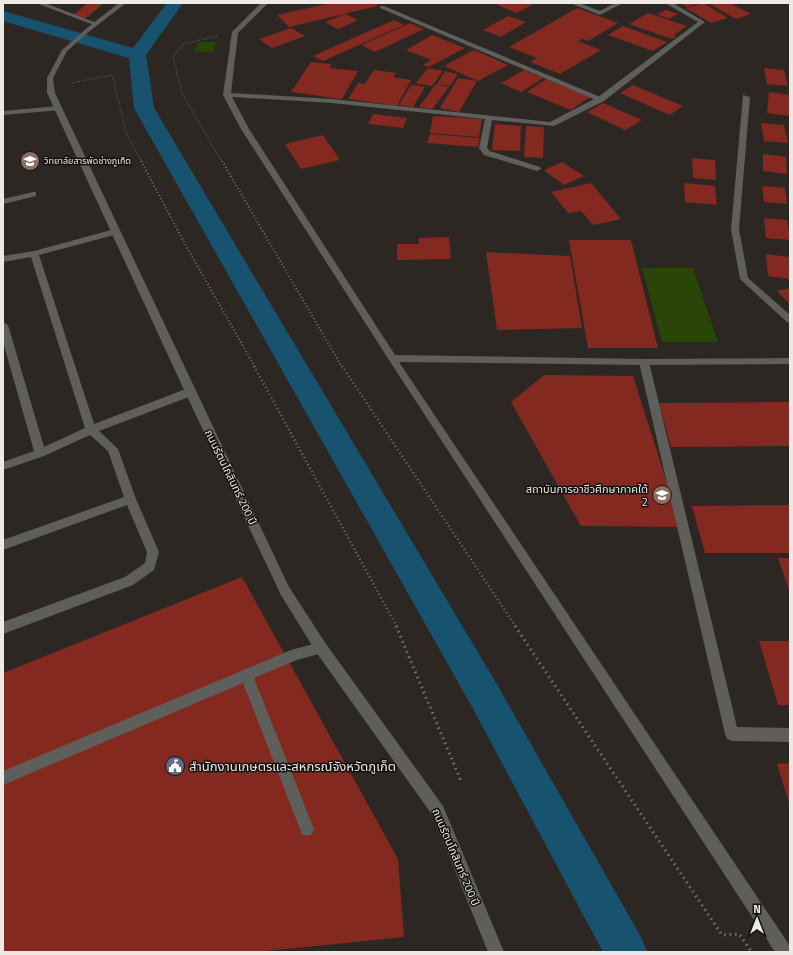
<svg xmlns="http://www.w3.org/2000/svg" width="793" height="955" font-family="'Titillium Web','Noto Sans Thai',sans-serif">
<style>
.green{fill:#2a4508}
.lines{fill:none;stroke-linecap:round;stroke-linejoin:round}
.canal{fill:#17536f;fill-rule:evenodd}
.building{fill:#832920}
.path-far3{stroke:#787371;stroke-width:1.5;stroke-dasharray:0.5 2;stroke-linecap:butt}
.path-far2{stroke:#787371;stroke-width:2;stroke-dasharray:1 2.5;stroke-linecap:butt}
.path-far1{stroke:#787371;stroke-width:2.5;stroke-dasharray:1 3;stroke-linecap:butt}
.path{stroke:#787371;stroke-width:3;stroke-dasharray:1.5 4;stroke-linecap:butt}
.service{fill:#5e5e5b;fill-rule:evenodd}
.minor{fill:#5e5e5b;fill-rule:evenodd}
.tertiary{fill:#5e5e5b;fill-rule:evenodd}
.labels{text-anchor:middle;stroke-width:3;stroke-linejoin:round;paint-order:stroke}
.far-poi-label{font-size:9px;fill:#ede9e7;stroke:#13110f;text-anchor:start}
.street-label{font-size:11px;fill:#ede9e7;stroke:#13110f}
.poi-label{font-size:11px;fill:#ede9e7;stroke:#13110f;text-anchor:end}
.near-poi-label{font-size:13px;fill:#ede9e7;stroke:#13110f;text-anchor:start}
</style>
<rect width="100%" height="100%" fill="#2d2724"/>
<g class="green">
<path d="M199,42H216L213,52L194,51Z"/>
<path d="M642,268H693L718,342H662Z"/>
</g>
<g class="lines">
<path class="canal" d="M167,3H183L146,55L154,108L495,681L641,937L647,952H603L471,705L134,108L129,58L3,21V11L133,48Z"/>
</g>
<g class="building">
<path d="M88,3H104L86,18L72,16Z"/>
<path d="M331,3H375L378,6L289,27L277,15Z"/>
<path d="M501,3H535L517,13L497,5Z"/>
<path d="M680,3H698L687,7Z"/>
<path d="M703,3L728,18L711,23L686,8Z"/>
<path d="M708,3H730L751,14L736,19Z"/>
<path d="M577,8L618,23L588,41L582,39L578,41L601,50L560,74L530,62L537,58L509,47Z"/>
<path d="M666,10L678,14L669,19L657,14Z"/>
<path d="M648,13L687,26L674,35L677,36L672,39L629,24Z"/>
<path d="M345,14L358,20L338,29L325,22Z"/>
<path d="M508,16L526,22L501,37L483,30Z"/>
<path d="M394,20L404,25L323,61L313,56Z"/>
<path d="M410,23L424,29L375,52L362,45Z"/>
<path d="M623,26L667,42L653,51L608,35Z"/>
<path d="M291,28L305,36L272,48L259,39Z"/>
<path d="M432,35L465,48L429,67L423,65L431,60L406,50Z"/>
<path d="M474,50L508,65L478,81L444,66Z"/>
<path d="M311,62L332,64L329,68L358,71L342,99L291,92Z"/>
<path d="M428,68L443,71L432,86L416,83Z"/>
<path d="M764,68L784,70L788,86L767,84Z"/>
<path d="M374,70L396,73L393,77L411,80L397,106L348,99L358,83L365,84Z"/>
<path d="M524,70L544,78L521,92L501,83Z"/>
<path d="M445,71L458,74L450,86L437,84Z"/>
<path d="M458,78L477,81L459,112L440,108Z"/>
<path d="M546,79L590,97L571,110L527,92Z"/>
<path d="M436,84L449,87L432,109L419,107Z"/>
<path d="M411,85L425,87L413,107L399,105Z"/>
<path d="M633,85L683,106L670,115L620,93Z"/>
<path d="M769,92L790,95V116L767,113Z"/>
<path d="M603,103L642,120L625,130L587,112Z"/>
<path d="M373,114L407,118L403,128L368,124Z"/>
<path d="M433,116L482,119L479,137L430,133Z"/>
<path d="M761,123L784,125L788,143L764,141Z"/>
<path d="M495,124L521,126L520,151L492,150Z"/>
<path d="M526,126L544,127L543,158L524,157Z"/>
<path d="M430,134L480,138L478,147L427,143Z"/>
<path d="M323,135L340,160L301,169L285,144Z"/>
<path d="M763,154L786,157L787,174L763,171Z"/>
<path d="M692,158L715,160L716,180L693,178Z"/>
<path d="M562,162L584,176L564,185L544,170Z"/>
<path d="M591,183L621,219L593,225L581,211L568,213L551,192Z"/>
<path d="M684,183L715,186L717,205L685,202Z"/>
<path d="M762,186L785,188L787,204L764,202Z"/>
<path d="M764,218L787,220L790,240L766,238Z"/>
<path d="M449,237L451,259L397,260V244H419V238Z"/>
<path d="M569,240H631L658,348H588Z"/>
<path d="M486,252L570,256L582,328L497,330Z"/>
<path d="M766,254L790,257V279L768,276Z"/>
<path d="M790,288V304L777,291Z"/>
<path d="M544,375L633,376L681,527L581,526L511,402Z"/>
<path d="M790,402V446L671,447L659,403Z"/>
<path d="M790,505V553H705L692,506Z"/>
<path d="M778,558H790V593Z"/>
<path d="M242,577L398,859L404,937L256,952H3V673Z"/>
<path d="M759,641H790V705H778Z"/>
<path d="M790,763V806L777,764Z"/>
</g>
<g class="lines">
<g class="path-far3">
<path d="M217,36L183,44L173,57L182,93L222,162"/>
<path d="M72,83L112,75L127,135L142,162"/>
</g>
<g class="path-far2">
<path d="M141,161L185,244L255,367"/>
<path d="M222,161L342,367"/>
</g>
<g class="path-far1">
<path d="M254,366L397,627"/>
<path d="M342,366L516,627"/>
</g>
<g class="path">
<path d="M396,626L461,781"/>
<path d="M515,626L722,935L739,934L752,952"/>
</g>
<g class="service">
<path d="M36,3H45L99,24L94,25Z"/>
<path d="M380,6H384L605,99L598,101L380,8Z"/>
<path d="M33,192H36V196L3,204V199Z"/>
<path d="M115,229L119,232L118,234L39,255L94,424L186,389H194L195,392L194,395L99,431L118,449L136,499L159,552L154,570L133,585L3,634V622L125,577L145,563L147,552L127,505L3,550V540L124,497L108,451L90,435L44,456L3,470V462L34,451L3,342V322L8,325L44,447L85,428L31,257L3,262V256L34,251Z"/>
<path d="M644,359L649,362L737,727L790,728V742L732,741L727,739L725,734L639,362Z"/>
<path d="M321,642L326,644L327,648L326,652L297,660L254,678L314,829L312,834L307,836L302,834L243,683L3,785V771L291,650Z"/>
</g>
<g class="minor">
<path d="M261,3H268L238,33L231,93L332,99L550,122L598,97L698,22L665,3H673L705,22L604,101L554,126L492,120L487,148L490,151L540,167L541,169L537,171L484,155L479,148L485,119L332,103L232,97L249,129L395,355L644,359L790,358V364L644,365L399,362L790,946V952H775L389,360L241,129L223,95L232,32Z"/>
<path d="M570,3H579L600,11L615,3H623L600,15Z"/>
<path d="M87,28L92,29L66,52H62V50Z"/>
<path d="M743,95L750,97L739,229L748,278L790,315V323L787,322L740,279L731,229Z"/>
<path d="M58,106H61V110L3,115V111Z"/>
</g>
<g class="tertiary">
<path d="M119,3H126L91,30H87V28Z"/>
<path d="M62,50L67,51L53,78L55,93L289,587L326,644L443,806L504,952H488L433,816L316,652L281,595L185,392L47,93V78Z"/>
</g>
</g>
<defs>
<g id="university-disc" transform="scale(1)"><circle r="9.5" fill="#8d6e63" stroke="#13110f"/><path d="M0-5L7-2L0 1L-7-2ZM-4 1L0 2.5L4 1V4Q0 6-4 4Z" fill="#fff"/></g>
<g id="civic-disc" transform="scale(1)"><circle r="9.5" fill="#5c6f8a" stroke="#13110f"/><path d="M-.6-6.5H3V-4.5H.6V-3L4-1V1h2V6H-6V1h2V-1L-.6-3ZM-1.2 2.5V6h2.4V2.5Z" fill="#fff"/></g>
</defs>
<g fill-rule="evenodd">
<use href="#university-disc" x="30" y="161"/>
<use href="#university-disc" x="662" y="495"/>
<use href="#civic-disc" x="175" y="766"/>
</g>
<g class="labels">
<g class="far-poi-label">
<text x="44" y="164">วิทยาลัยสารพัดช่างภูเก็ต</text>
</g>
<g class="street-label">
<text transform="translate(231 477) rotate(64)" y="4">ถนนรัตนโกสินทร์ 200 ปี</text>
<text transform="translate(456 857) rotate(67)" y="4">ถนนรัตนโกสินทร์ 200 ปี</text>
</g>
<g class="poi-label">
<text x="648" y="493">สถาบันการอาชีวศึกษาภาคใต้<tspan x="648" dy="13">2</tspan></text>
</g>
<g class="near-poi-label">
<text x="189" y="771">สำนักงานเกษตรและสหกรณ์จังหวัดภูเก็ต</text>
</g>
</g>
<rect width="793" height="955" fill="none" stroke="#ede9e7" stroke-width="8"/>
<g transform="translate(757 919)" stroke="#13110f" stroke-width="3" paint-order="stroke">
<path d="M0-3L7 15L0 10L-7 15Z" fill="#ede9e7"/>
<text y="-6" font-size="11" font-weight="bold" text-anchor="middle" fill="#ede9e7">N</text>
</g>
</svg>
